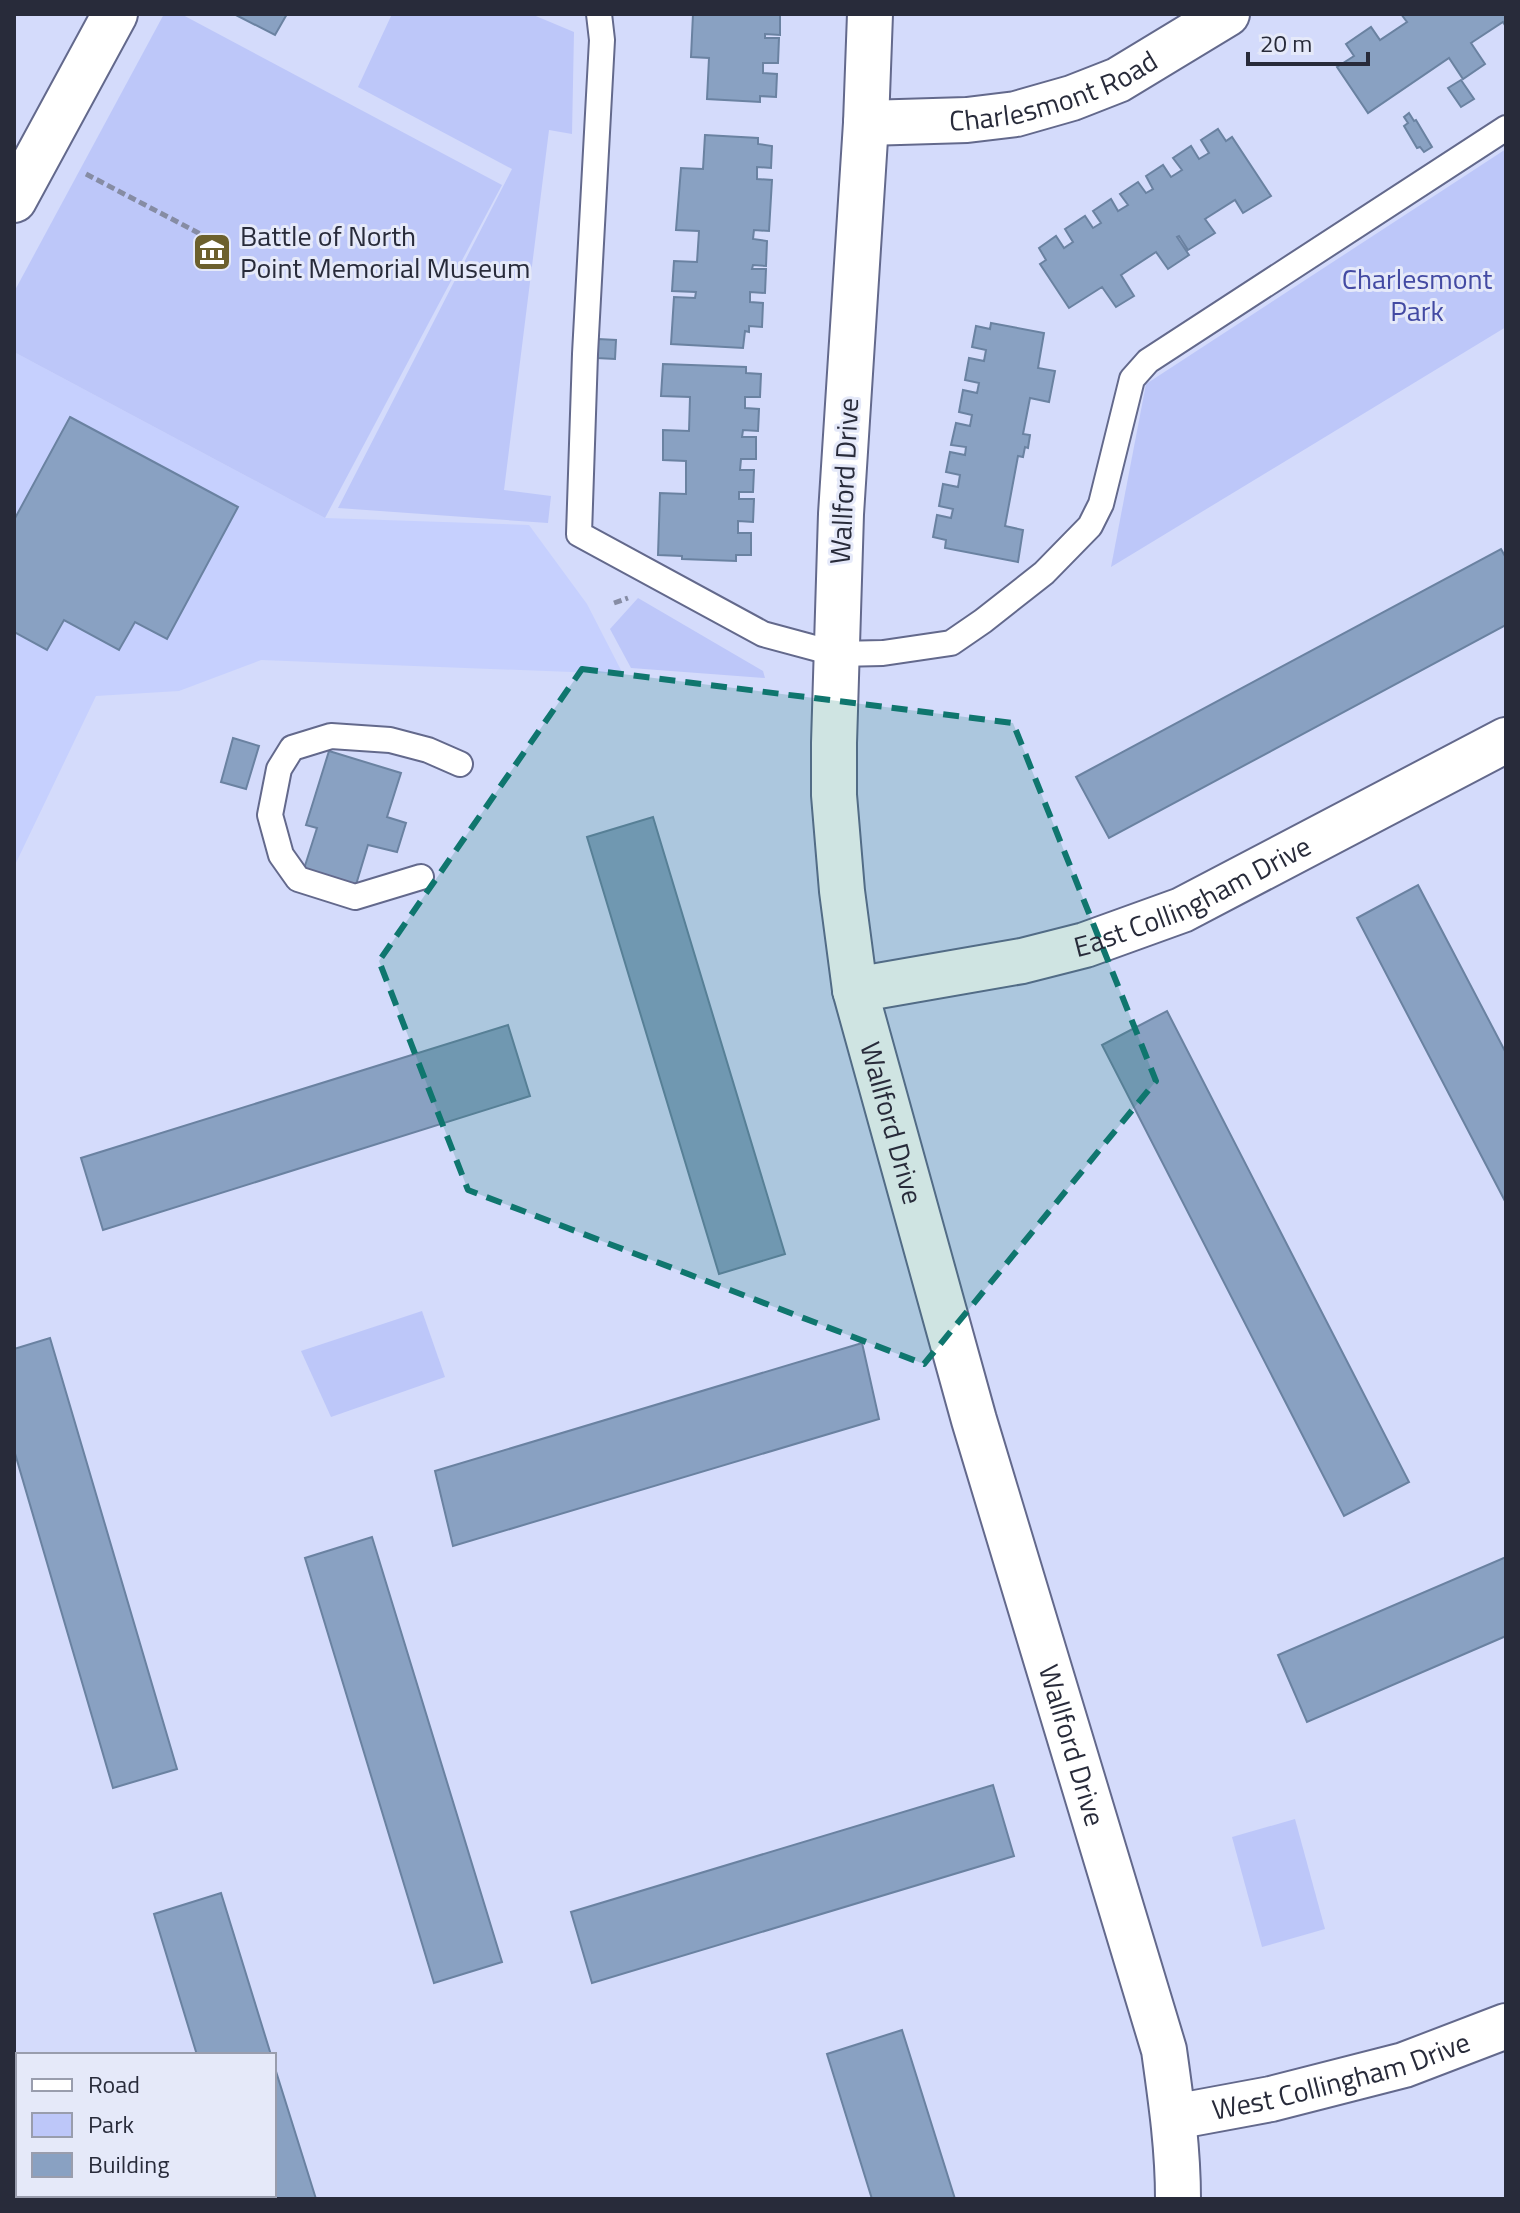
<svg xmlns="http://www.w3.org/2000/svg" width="1520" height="2213" font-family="'Titillium Web',sans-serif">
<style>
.built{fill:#c6d0fe}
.green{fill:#bdc7f9}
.building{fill:#89a1c2;stroke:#6a82a1;stroke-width:2}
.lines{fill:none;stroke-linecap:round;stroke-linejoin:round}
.lane-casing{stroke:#63698c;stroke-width:28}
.street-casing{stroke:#63698c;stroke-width:48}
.secondary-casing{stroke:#63698c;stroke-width:48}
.path{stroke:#868ca4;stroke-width:5;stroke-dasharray:8 4;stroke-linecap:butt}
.lane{stroke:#fff;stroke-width:24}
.street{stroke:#fff;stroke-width:44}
.secondary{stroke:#fff;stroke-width:44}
.marked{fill:#0f766e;fill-opacity:0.2;stroke:#0f766e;stroke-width:6;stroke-dasharray:16 10;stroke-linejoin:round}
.labels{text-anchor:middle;stroke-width:6;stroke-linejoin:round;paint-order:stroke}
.street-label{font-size:28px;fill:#282b3a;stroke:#e5e9f9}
.poi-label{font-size:28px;fill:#282b3a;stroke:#e5e9f9;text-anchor:start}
.park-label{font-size:28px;fill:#434aa3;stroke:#e5e9f9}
</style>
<rect width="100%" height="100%" fill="#d4dbfb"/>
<path class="built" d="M14,352L325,518L529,525L587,604L623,674L261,660L179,691L96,696L14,867Z"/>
<g class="green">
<path d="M164,14H181L502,185L325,518L14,352V292Z"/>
<path d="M392,14H531L574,32L572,134L549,130L504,490L551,496L548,523L338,508L512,169L358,87Z"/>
<path d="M1506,149V327L1111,567L1146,384Z"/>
<path d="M638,598L763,671L765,678L631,668L610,629Z"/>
<path d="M422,1311L445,1377L331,1417L301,1351Z"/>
<path d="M1295,1819L1325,1929L1262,1947L1232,1837Z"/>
</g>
<g class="building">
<path d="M234,14H287L275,35Z"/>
<path d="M693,14H780V35L765,34V38H779L778,63H763V73L777,74L776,97L760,96V102L707,99L709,58L691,57Z"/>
<path d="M1401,14H1506V27L1503,22L1471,43L1485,64L1463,79L1449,58L1368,113L1337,67L1354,56L1346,44L1371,27L1380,40L1407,22Z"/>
<path d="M1461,80L1474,99L1461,107L1448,88Z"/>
<path d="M1409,113L1414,121L1416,120L1432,147L1424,152L1420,147L1417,148L1404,126L1408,123L1404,117Z"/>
<path d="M1218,129L1226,141L1232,137L1271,196L1243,213L1235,200L1205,219L1215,233L1188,250L1179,236L1177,237L1189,255L1168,269L1156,252L1121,275L1134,296L1116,307L1102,287L1069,308L1040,264L1046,260L1039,248L1056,236L1064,248L1073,242L1065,229L1085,216L1093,228L1101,223L1093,211L1111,199L1118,211L1128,205L1120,194L1138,182L1146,193L1153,189L1146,176L1163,165L1171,177L1182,170L1173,158L1191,146L1199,159L1209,153L1201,140Z"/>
<path d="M705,135L758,138V144L772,146L771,168L757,167V179L772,180L769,231L754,230L753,239L767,241L766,266L753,265L752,269H766L765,293L750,292V302L763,303L762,327L749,326V332L745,331L743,348L671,344L674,297L695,298L696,292L672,291L674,261L697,262L699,231L676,230L681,168L703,169Z"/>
<path d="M991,323L1044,333L1038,368L1055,371L1049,402L1030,398L1023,434L1030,435L1028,448L1025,447L1023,457L1018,456L1005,526L1023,530L1018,562L945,548L946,540L933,537L937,515L951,518L953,509L939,506L943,484L958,487L960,475L946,472L950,452L965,455L966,447L951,445L956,423L970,426L972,415L959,412L963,390L977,393L979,383L965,380L969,358L984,361L986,350L972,347L976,326L990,329Z"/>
<path d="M598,339L616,340L615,359L597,358Z"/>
<path d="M663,364L746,367V373L761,374L760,397H745V408L759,409L758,431L743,430L742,437H756V459H741L740,470H754L753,492H739V499H754L753,522L738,521V533H751V555H736V561L682,559V556L658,555L660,493L686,494V461L663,460V430L689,431L690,397L661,396Z"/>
<path d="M70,417L238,507L167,639L135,622L119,650L64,620L47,650L14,632V520Z"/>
<path d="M1501,549L1506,558V625L1109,838L1076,777Z"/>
<path d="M233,738L259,746L246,789L221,782Z"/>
<path d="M329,751L401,773L387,817L406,823L397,852L368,845L355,888L303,872L317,828L306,825Z"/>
<path d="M653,817L785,1254L719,1274L587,837Z"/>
<path d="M1418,885L1506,1053V1203L1357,918Z"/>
<path d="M1167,1011L1409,1482L1344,1516L1102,1045Z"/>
<path d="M508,1025L530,1096L103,1230L81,1158Z"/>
<path d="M50,1338L177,1769L113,1788L14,1450V1349Z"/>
<path d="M862,1343L879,1419L453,1546L435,1471Z"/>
<path d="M372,1537L502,1962L434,1983L305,1558Z"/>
<path d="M1506,1557V1636L1307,1722L1278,1655Z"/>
<path d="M993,1785L1014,1856L592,1983L571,1912Z"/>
<path d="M221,1893L271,2055H197L154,1914Z"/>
<path d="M902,2030L955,2199H872L827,2054Z"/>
<path d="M274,2065L316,2199H242L241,2195H274Z"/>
</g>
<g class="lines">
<g class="lane-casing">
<g id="lane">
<path d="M599,14L602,40L585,354L579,534L763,634L837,654L883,653L951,643L983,621L1044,573L1090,526L1101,504L1132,379L1148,361L1506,128"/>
<path d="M421,877L355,897L298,879L281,855L270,815L279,769L292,748L331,736L390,740L428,750L460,764"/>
</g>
</g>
<g class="street-casing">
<g id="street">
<path id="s1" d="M870,14L866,123L841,514L834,743V795L842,891L855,990L974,1420L1164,2050C1171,2100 1178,2148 1178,2199"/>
<path id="s2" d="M866,123L967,120L1016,114L1072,98L1118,80L1227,14"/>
<path id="s3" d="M855,990L1022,961L1085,945L1182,910L1506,740"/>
<path id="s4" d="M1174,2117L1271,2099L1404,2065L1506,2026"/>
</g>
</g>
<g class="secondary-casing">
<path id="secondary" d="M14,200L115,14"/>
</g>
<g class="path">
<path d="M86,174L210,239"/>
<path d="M614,603L628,598"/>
</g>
<use href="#lane" class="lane"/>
<use href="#street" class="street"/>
<use href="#secondary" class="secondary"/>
</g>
<path class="marked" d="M582,669L1013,723L1156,1081L924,1364L468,1190L379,961Z"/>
<defs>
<g id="museum-square" transform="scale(2)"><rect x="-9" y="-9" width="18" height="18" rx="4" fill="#6c602d" stroke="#e5e9f9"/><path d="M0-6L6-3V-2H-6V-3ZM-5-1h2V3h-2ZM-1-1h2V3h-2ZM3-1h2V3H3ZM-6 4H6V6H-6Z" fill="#fff"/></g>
</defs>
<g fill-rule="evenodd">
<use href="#museum-square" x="212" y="252"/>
</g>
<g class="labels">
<g class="street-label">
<text dy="10" stroke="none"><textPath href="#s2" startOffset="192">Charlesmont Road</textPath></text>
<text transform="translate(844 481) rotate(-87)" y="10">Wallford Drive</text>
<text dy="10" stroke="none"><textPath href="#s3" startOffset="352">East Collingham Drive</textPath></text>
<text dy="10" stroke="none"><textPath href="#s1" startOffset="1116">Wallford Drive</textPath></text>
<text dy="10" stroke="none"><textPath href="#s1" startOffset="1764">Wallford Drive</textPath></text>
<text dy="10" stroke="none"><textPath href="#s4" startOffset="172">West Collingham Drive</textPath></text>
</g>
<g class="poi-label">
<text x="240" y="246">Battle of North<tspan x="240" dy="32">Point Memorial Museum</tspan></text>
</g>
<g class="park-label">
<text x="1417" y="289">Charlesmont<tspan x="1417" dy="32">Park</tspan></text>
</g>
</g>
<rect width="1520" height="2213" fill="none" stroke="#282b3a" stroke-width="32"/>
<rect x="16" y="2053" width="260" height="144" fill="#e5e9f9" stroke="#999dad" stroke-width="2"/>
<rect x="32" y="2079" width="40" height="12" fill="#ffffff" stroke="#999dad" stroke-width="2"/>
<text x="88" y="2093" font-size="24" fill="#282b3a">Road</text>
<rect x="32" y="2113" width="40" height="24" fill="#bdc7f9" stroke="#999dad" stroke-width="2"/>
<text x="88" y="2133" font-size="24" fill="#282b3a">Park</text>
<rect x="32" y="2153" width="40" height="24" fill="#89a1c2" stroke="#999dad" stroke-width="2"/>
<text x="88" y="2173" font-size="24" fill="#282b3a">Building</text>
<path d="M1248 52v12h120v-12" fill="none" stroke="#282b3a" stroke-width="4"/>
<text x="1260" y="52" font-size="24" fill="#282b3a" stroke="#e5e9f9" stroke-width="6" paint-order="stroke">20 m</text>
</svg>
